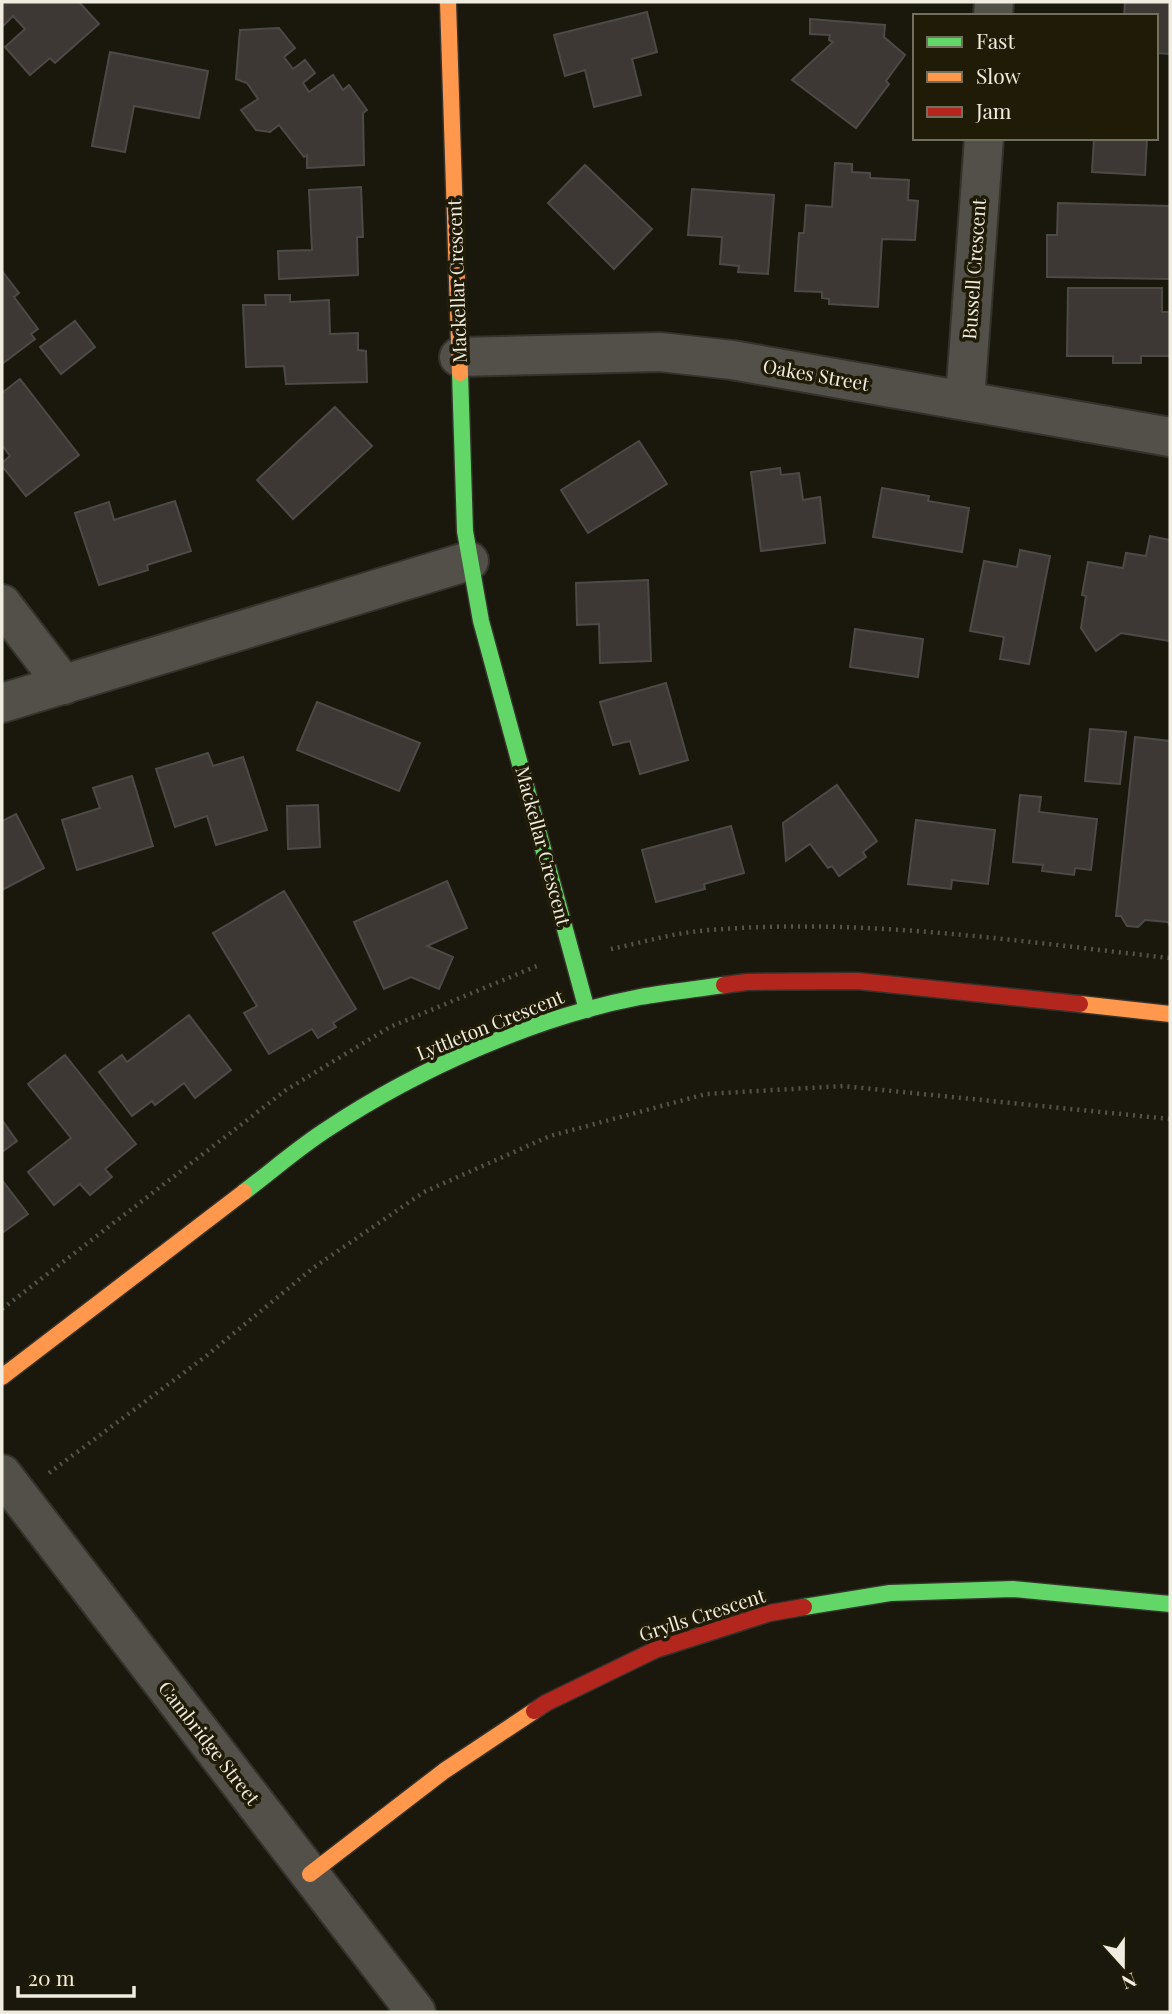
<svg xmlns="http://www.w3.org/2000/svg" width="1172" height="2014" font-family="'Playfair Display',serif">
<style>
.building{fill:#3d3834;stroke:#4e4946;stroke-width:2}
.lines{fill:none;stroke-linecap:round;stroke-linejoin:round}
.street-casing{stroke:#34322b;stroke-width:42}
.fast-casing{stroke:#34322b;stroke-width:19}
.slow-casing{stroke:#34322b;stroke-width:19}
.jam-casing{stroke:#34322b;stroke-width:19}
.path{stroke:#55534b;stroke-width:4.5;stroke-dasharray:2 5;stroke-linecap:butt}
.street{stroke:#525048;stroke-width:38}
.fast{stroke:#63d668;stroke-width:16}
.slow{stroke:#ff974d;stroke-width:16}
.jam{stroke:#b3261e;stroke-width:16}
.labels{text-anchor:middle;stroke-width:7;stroke-linejoin:round;paint-order:stroke}
.street-label{font-size:19px;fill:#f0ece0;stroke:#201b07}
</style>
<rect width="100%" height="100%" fill="#1a180d"/>
<g class="building">
<path d="M2,2H79L99,24L55,63L50,58L30,75L5,47L25,29L13,16L2,27Z"/>
<path d="M1125,2H1170V54L1156,53V16H1124Z"/>
<path d="M647,12L657,52L632,59L641,95L594,107L585,70L565,76L554,35Z"/>
<path d="M810,19L885,25L884,37L905,55L886,81L889,84L856,128L792,80L833,42L829,40L830,35L810,34Z"/>
<path d="M279,28L295,48L284,57L293,69L305,60L315,73L303,83L309,92L333,75L343,90L349,85L367,110L363,113L364,165L307,168V155L304,157L279,125L270,132L256,130L241,110L258,99L247,83L236,79L240,30Z"/>
<path d="M110,52L208,71L199,118L134,106L125,152L92,146Z"/>
<path d="M1094,138H1147L1145,175L1092,172Z"/>
<path d="M835,163L852,164V172L870,173V178L909,180L908,200L918,201L915,240L882,239L878,307L829,304V299L822,298V292L795,291L799,233H804L806,205L832,207Z"/>
<path d="M585,165L652,229L614,269L548,203Z"/>
<path d="M361,187L363,237H357L358,275L279,279L278,251L312,250L309,190Z"/>
<path d="M692,189L774,195L768,274L738,272L739,266L720,264L722,237L688,235Z"/>
<path d="M1058,203L1170,206V279L1047,277V235H1057Z"/>
<path d="M2,271L19,293L14,297L38,329L31,334L35,339L2,364Z"/>
<path d="M1068,288H1162V312H1170V356H1141V363H1113V356H1067Z"/>
<path d="M265,295H290V302L329,300L330,334L358,333V350L366,351L367,382L286,384L284,366L246,367L243,305H266Z"/>
<path d="M75,321L95,347L61,374L40,347Z"/>
<path d="M20,379L79,455L26,496L2,466V463L10,456L2,445V393Z"/>
<path d="M335,407L372,446L293,519L257,480Z"/>
<path d="M639,441L667,484L588,533L561,490Z"/>
<path d="M780,468L781,475L799,473L803,500L820,497L825,543L761,551L751,472Z"/>
<path d="M882,488L929,496L928,501L969,508L962,552L873,537Z"/>
<path d="M175,501L191,551L147,565L148,570L99,585L75,513L109,502L114,520Z"/>
<path d="M1150,536L1170,540V641L1121,633L1096,651L1081,628L1086,596L1082,595L1088,562L1123,568L1126,553L1146,556Z"/>
<path d="M1020,550L1050,556L1029,664L1000,659L1004,637L970,631L984,561L1017,567Z"/>
<path d="M648,580L651,661L600,663L599,624L577,625L576,583Z"/>
<path d="M855,629L923,639L918,677L850,667Z"/>
<path d="M666,683L688,760L640,774L630,741L613,745L600,702Z"/>
<path d="M317,702L420,743L399,791L297,750Z"/>
<path d="M1090,729L1126,732L1120,784L1085,781Z"/>
<path d="M1135,737L1170,741V927L1168,922L1145,920L1138,927L1127,926L1121,916H1116Z"/>
<path d="M208,753L213,766L243,757L267,830L216,845L207,816L175,827L156,769Z"/>
<path d="M132,776L153,846L77,870L62,820L100,808L93,788Z"/>
<path d="M837,785L877,841L863,852L866,857L839,876L832,866L828,868L810,844L786,861L783,823Z"/>
<path d="M1020,795L1041,797L1039,812L1097,819L1091,870L1075,868L1074,875L1042,871L1043,865L1013,862Z"/>
<path d="M318,805L320,847L288,849L287,806Z"/>
<path d="M16,814L44,868L2,890V821Z"/>
<path d="M916,820L995,830L988,884L952,880L951,889L908,884Z"/>
<path d="M731,826L744,873L704,884L705,889L656,902L642,850Z"/>
<path d="M447,881L467,928L427,946L453,957L439,989L411,977L384,989L354,922Z"/>
<path d="M284,891L356,1009L333,1023L336,1027L318,1038L312,1029L269,1054L244,1013L257,1006L213,933Z"/>
<path d="M189,1015L231,1070L195,1098L184,1083L155,1105L152,1101L132,1116L99,1072L122,1055L127,1062Z"/>
<path d="M65,1055L136,1144L105,1169L112,1177L90,1195L80,1184L54,1205L28,1172L71,1138L28,1084Z"/>
<path d="M2,1120L17,1141L2,1152Z"/>
<path d="M2,1180L28,1214L2,1233Z"/>
</g>
<g class="lines">
<g class="street-casing">
<g id="street">
<path d="M993,16L994,2"/>
<path d="M459,357L660,352L732,360L1170,437"/>
<path d="M965,400L984,138"/>
<path d="M2,604L64,685"/>
<path d="M2,703L469,561"/>
<path d="M2,1474L416,2012"/>
</g>
</g>
<g class="fast-casing">
<g id="fast">
<path d="M460,373L465,531L481,621L587,1010"/>
<path d="M244,1192C272,1171 299,1147 329,1128C418,1069 535,1017 640,997C668,992 697,989 724,985"/>
<path d="M804,1607L890,1593L1013,1589L1170,1604"/>
</g>
</g>
<g class="slow-casing">
<g id="slow">
<path d="M448,2L460,373"/>
<path d="M1080,1004L1170,1014"/>
<path d="M2,1377L244,1192"/>
<path d="M310,1874L444,1771L534,1711"/>
</g>
</g>
<g class="jam-casing">
<g id="jam">
<path d="M724,985L747,982L857,981L1080,1004"/>
<path d="M534,1711L546,1703L655,1650L770,1613L804,1607"/>
</g>
</g>
<g class="path">
<path d="M611,949C640,943 670,934 699,931C857,916 1014,941 1170,958"/>
<path d="M2,1309L286,1090L390,1027L537,966"/>
<path d="M49,1473L205,1357L313,1268L424,1192L550,1136L706,1094L843,1086L1170,1119"/>
</g>
<use href="#street" class="street"/>
<use href="#fast" class="fast"/>
<use href="#slow" class="slow"/>
<use href="#jam" class="jam"/>
</g>
<g class="labels">
<g class="street-label">
<text transform="translate(974 269) rotate(-86)" y="7">Bussell Crescent</text>
<text transform="translate(457 281) rotate(-92)" y="7">Mackellar Crescent</text>
<text transform="translate(816 375) rotate(10)" y="7">Oakes Street</text>
<text transform="translate(543 846) rotate(75)" y="7">Mackellar Crescent</text>
<text transform="translate(490 1025) rotate(-22)" y="7">Lyttleton Crescent</text>
<text transform="translate(702 1615) rotate(-18)" y="7">Grylls Crescent</text>
<text transform="translate(209 1743) rotate(52)" y="7">Cambridge Street</text>
</g>
</g>
<rect width="1172" height="2014" fill="none" stroke="#f0ece0" stroke-width="7"/>
<rect x="913" y="14" width="245" height="126" fill="#201b07" stroke="#736f5e" stroke-width="2"/>
<rect x="927" y="37" width="35" height="10" fill="#63d668" stroke="#736f5e" stroke-width="2"/>
<text x="976" y="49" font-size="21" fill="#f0ece0">Fast</text>
<rect x="927" y="72" width="35" height="10" fill="#ff974d" stroke="#736f5e" stroke-width="2"/>
<text x="976" y="84" font-size="21" fill="#f0ece0">Slow</text>
<rect x="927" y="107" width="35" height="10" fill="#b3261e" stroke="#736f5e" stroke-width="2"/>
<text x="976" y="119" font-size="21" fill="#f0ece0">Jam</text>
<g transform="translate(1123 1965) rotate(159)" stroke="#201b07" stroke-width="5" paint-order="stroke">
<path d="M0-5L12 26L0 18L-12 26Z" fill="#f0ece0"/>
<text y="-10" font-size="19" font-weight="bold" text-anchor="middle" fill="#f0ece0">N</text>
</g>
<path d="M18 1986v10h116v-10" fill="none" stroke="#f0ece0" stroke-width="3.5"/>
<text x="28" y="1986" font-size="21" fill="#f0ece0" stroke="#201b07" stroke-width="5" paint-order="stroke">20 m</text>
</svg>
